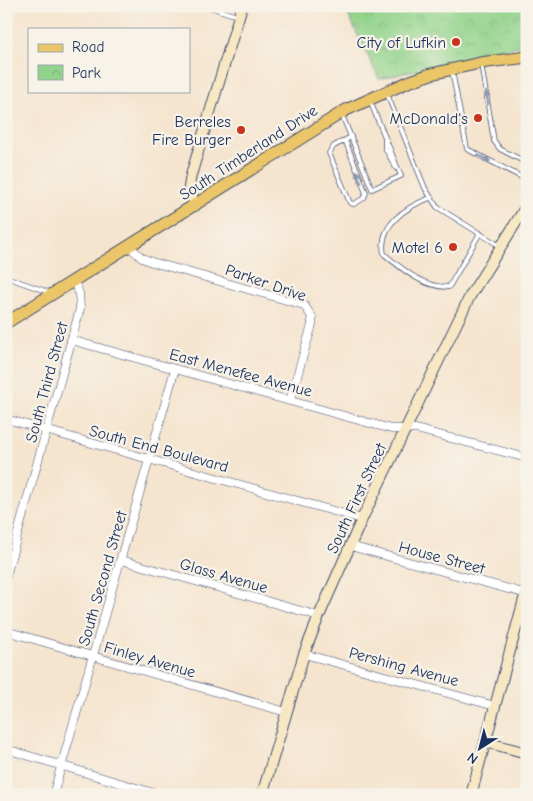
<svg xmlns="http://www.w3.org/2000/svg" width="533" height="801" font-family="'Comic Neue',sans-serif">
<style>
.park{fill:url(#park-crowns);stroke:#568174}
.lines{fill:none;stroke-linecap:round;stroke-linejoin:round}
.lane-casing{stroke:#3c4a6f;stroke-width:5.5}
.street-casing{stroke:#3c4a6f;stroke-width:9}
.secondary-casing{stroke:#3c4a6f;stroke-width:12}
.primary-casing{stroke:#3c4a6f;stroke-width:13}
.lane{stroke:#fff;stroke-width:4}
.street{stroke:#fff;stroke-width:8}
.secondary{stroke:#f7e8c3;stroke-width:10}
.primary{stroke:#ebc669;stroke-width:11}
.oneway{fill:#8d97ae}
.poi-dot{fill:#c8321e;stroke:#f7f3e8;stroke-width:2}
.labels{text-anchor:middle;stroke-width:4.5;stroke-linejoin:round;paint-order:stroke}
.poi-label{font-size:16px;fill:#1b2f5e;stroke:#f7f3e8;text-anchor:end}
.street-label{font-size:16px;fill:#1b2f5e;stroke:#f7f3e8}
</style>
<defs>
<pattern id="park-crowns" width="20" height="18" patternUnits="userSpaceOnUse" patternTransform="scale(1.25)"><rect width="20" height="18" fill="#92d38b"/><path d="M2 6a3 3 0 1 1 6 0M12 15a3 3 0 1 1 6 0" fill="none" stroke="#7db57a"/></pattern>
</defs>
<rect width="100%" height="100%" fill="#f7f3e8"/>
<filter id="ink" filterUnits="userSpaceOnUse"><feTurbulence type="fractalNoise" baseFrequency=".02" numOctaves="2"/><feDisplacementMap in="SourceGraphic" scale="10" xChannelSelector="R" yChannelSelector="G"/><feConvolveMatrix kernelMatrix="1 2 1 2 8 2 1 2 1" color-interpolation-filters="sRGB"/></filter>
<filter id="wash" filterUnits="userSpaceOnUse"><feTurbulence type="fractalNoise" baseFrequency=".0096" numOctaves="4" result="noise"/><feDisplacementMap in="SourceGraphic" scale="20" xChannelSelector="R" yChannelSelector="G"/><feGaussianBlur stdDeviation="1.12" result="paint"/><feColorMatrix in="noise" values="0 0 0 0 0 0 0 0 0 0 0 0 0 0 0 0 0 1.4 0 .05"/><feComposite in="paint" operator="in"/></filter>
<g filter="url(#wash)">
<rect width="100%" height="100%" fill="#f5e4ce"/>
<path class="park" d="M344,6H527V44L379,79Z"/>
</g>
<g filter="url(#ink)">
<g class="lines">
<g class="lane-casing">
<g id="lane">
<path d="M207,6L237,16"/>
<path d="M481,64L494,141L500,149L527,163"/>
<path d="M452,71L467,149L527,180"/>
<path d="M387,94L425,188L437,207L500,246"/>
<path d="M342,115L372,189L401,176L370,101"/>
<path d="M345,140L366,193L364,198L354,204L350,203L329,153L334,146L351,137"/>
<path d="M385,140V148L396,168"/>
<path d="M430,198C406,207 378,225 384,254C402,269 424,288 449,287L480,233"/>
<path d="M6,277L51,293"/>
</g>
</g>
<g class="street-casing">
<g id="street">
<path d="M129,246L142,258L152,262L304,305L312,317V325L290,400"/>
<path d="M71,340L391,429H416L527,458"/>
<path d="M6,419L362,519"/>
<path d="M350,546L527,594"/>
<path d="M121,560L319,616"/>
<path d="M6,576L80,309L79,293L74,282"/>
<path d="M6,631L286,712"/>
<path d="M304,654L495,706"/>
<path d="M6,749L160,795"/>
<path d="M53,795L175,369"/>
</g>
</g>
<g class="secondary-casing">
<g id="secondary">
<path d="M195,206L189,187L191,175L242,6"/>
<path d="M485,742L527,753"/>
<path d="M262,795L304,654L319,616L362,519L470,296L527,205"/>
<path d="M471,795L527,588"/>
</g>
</g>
<g class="primary-casing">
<path id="primary" d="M6,323L346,110L408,82L431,74L480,63L527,57"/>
</g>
<use href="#lane" class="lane"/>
<use href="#street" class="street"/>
<use href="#secondary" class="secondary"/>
<use href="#primary" class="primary"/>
</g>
<defs><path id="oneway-solid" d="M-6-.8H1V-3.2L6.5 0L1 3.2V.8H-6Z" transform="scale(1.25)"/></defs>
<g class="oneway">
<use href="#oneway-solid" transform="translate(487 98) rotate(-100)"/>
<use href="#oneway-solid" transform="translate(484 158) rotate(27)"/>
<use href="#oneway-solid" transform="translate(359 177) rotate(-111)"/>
</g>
</g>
<g class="poi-dot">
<circle cx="456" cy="42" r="5"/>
<circle cx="478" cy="118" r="5"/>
<circle cx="241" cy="130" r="5"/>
<circle cx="453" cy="247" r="5"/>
</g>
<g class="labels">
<g class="poi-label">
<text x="446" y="48">City of Lufkin</text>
<text x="468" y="124">McDonald's</text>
<text x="231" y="127">Berreles<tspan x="231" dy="18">Fire Burger</tspan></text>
<text x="443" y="253">Motel 6</text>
</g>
<g class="street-label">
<text transform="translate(248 152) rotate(-33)" y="6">South Timberland Drive</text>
<text transform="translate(266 282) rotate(19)" y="6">Parker Drive</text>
<text transform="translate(241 372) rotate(15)" y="6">East Menefee Avenue</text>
<text transform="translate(46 382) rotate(-75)" y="6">South Third Street</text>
<text transform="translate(159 448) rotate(15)" y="6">South End Boulevard</text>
<text transform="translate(356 498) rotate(-65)" y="6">South First Street</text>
<text transform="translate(442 557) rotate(15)" y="6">House Street</text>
<text transform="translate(224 575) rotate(16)" y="6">Glass Avenue</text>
<text transform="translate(102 578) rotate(-74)" y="6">South Second Street</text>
<text transform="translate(150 659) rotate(16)" y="6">Finley Avenue</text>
<text transform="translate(404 666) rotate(15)" y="6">Pershing Avenue</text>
</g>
</g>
<rect width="533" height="801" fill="none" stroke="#f7f3e8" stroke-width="25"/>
<rect x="28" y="28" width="162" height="65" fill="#f7f3e8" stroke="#9fa5b1"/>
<rect x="38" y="44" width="25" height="8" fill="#ebc669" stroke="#9fa5b1"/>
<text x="72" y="52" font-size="15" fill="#1b2f5e">Road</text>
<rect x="38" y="65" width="25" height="15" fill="url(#park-crowns)" stroke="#9fa5b1"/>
<text x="72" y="78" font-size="15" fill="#1b2f5e">Park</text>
<g transform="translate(480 748) rotate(216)" stroke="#f7f3e8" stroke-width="4" paint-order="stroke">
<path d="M0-4L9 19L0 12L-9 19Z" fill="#1b2f5e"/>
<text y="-8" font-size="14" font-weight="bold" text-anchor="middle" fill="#1b2f5e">N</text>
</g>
</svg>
